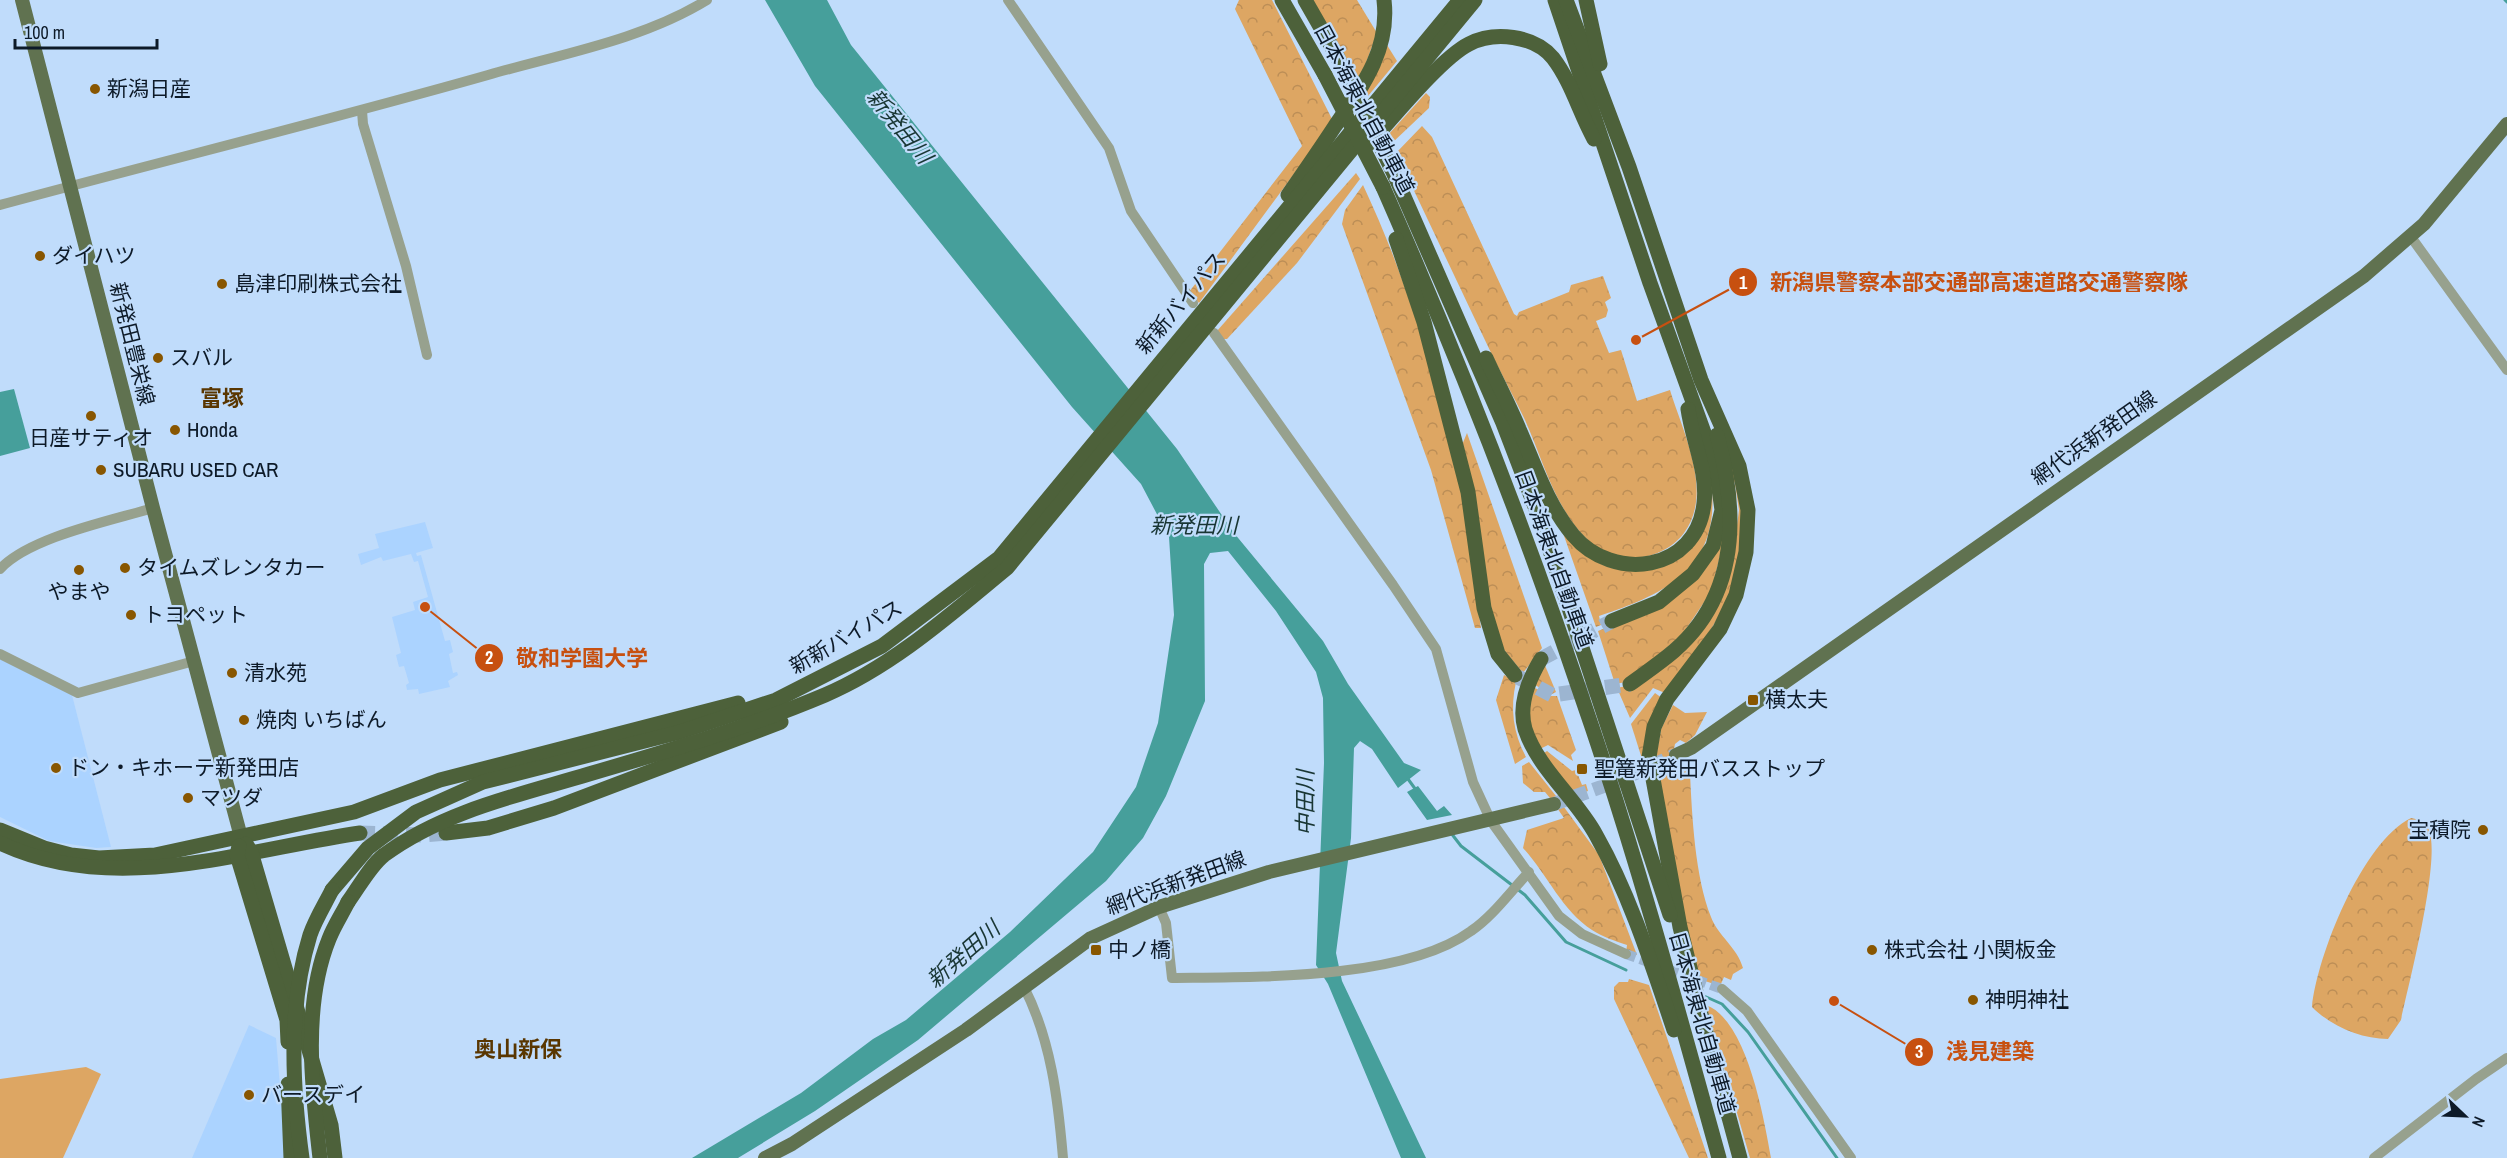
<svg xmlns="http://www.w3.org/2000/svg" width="2507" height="1158" font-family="'Archivo Narrow','Noto Sans JP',sans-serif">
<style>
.built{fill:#abd3ff}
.forest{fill:url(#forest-crowns)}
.park{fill:#dda663}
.water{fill:#469f9b}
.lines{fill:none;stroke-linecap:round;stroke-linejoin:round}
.stream{stroke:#469f9b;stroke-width:3}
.minor-tunnel{stroke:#9cb5d1;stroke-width:10;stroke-dasharray:10 5;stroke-linecap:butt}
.major-tunnel{stroke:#9cb5d1;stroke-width:14;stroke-dasharray:14 7;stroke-linecap:butt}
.highway-tunnel{stroke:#9cb5d1;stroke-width:15;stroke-dasharray:15 8;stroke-linecap:butt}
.minor{stroke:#97a18e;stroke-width:10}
.major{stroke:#607250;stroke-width:14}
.highway{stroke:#4d613a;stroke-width:15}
.highway-bridge{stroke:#4d613a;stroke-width:15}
.poi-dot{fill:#885600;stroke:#c0dcfb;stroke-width:2}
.labels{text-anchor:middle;stroke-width:4.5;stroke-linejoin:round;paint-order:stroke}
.poi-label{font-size:21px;fill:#0d1a28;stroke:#c0dcfb;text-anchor:start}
.street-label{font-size:21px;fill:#0d1a28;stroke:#c0dcfb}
.water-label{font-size:22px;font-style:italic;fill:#193634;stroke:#c0dcfb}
.neighbourhood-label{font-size:22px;font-weight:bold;fill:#593600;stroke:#c0dcfb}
.leader{fill:none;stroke:#c75010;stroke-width:2}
.callout-dot{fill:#c75010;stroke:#c0dcfb;stroke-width:2}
.mark-label{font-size:18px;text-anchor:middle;font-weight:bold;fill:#fff}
.callout-label{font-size:22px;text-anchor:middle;font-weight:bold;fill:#c75010;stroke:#c0dcfb;stroke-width:4.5;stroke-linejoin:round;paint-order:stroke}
</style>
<defs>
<pattern id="forest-crowns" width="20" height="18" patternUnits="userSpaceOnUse" patternTransform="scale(1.5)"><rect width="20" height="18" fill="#dda663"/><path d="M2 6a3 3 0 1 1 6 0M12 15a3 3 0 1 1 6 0" fill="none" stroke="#bc8e56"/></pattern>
</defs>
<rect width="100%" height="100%" fill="#c0dcfb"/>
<g class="built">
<path d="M425,522L433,548L416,553L417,556L421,555L445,641L450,640L453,652L449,654L453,673L457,672L458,675L448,681L450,687L419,694L418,689L407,690L406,685L409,683L404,666L399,667L396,655L401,653L392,617L415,610L413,602L428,597L418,561L414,562L411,554L383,561L381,557L361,565L358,554L379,548L375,534Z"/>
<path d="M0,659L72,695L111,847L96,848L49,841L0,817Z"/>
<path d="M249,1025L276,1038L286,1158H192Z"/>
</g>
<g class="forest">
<path d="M1239,0H1272L1333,121L1199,303L1189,292L1302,146L1235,9Z"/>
<path d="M1313,0H1357L1377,33L1359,82Z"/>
<path d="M1387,45L1397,61L1368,96L1366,92Z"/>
<path d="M1426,93L1430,97L1429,108L1391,144L1388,135Z"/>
<path d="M1422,126L1432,137L1514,314L1517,316L1519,312L1569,292L1571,285L1603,276L1611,298L1605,302L1608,310L1606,317L1596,321L1609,353L1621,350L1637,401L1670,390C1683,433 1714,492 1684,533C1663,561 1618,567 1591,543C1555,511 1544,462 1525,420C1515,399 1504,379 1494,359C1461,290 1429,222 1396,153Z"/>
<path d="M1356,173L1360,179L1297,263L1227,339H1221L1217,331Z"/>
<path d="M1363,185C1406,277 1435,372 1457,470C1468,522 1473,576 1481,628H1475L1431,470L1342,224L1345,210Z"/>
<path d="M1719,430C1725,448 1733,467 1738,486C1760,569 1713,632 1665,693L1653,688L1630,718L1617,688L1626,686L1681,653L1733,556L1739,510L1735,484Z"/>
<path d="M1467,433L1542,648L1523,673L1504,650L1492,617L1462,445Z"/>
<path d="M1711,479C1722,565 1672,592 1599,616L1601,625L1596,627L1563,533C1574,542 1586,556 1599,563C1630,579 1686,570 1700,534C1706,517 1707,496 1711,479Z"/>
<path d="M1726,532L1711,592L1682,635L1626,682L1615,684L1598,631L1668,602Z"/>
<path d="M1544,663L1556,692L1552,694L1531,683Z"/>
<path d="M1504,675L1516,682C1510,708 1513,733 1526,757L1515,764L1496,700Z"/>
<path d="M1531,686L1551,696H1557L1576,750L1571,755L1573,761L1548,745L1538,750L1528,727Z"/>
<path d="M1655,693L1662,698L1643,762L1631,724Z"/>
<path d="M1673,705L1685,713L1707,712L1695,735L1686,743L1680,740L1675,744L1673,754L1655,763L1661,729Z"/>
<path d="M1547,751L1572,771L1576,770L1582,785L1586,784L1588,791L1573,796L1541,755Z"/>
<path d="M1674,759V776L1688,770L1690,773C1692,816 1695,877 1711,917C1718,936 1737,947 1743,968L1733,974L1731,980L1724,977L1720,986L1699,979L1683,916L1655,766Z"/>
<path d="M1529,762L1560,801L1554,803L1545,792H1534L1523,783L1522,766Z"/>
<path d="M1561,803L1599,855L1637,955L1626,953L1627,945C1615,941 1603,937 1592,930C1562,911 1547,874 1523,848L1527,830L1564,818L1555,805Z"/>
<path d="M2411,818C2418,819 2426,822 2429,830C2441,860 2409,983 2401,1020L2388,1039C2361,1039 2331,1026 2312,1007C2317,956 2362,842 2411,818Z"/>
<path d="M1629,979L1649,985L1708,1158H1689L1614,999V987L1619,982H1628Z"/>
<path d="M1706,1005C1747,1020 1764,1118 1771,1158H1750Z"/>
</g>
<path class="park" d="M86,1067L101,1074L63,1158H0V1079Z"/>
<g class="water">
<path d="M765,0H827L851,45L1177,449L1234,533L1323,641L1348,684L1404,763L1421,770L1398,788L1372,749L1360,741L1354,748L1351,838L1336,953L1342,981L1426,1158H1401L1328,984L1316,965L1324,763L1323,698L1316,672L1276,611L1228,551L1210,553L1204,564L1205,701L1166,796L1143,838L1106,881L918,1040L815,1111L738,1158H692L801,1093L873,1039L906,1020L1010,932L1093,852L1136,787L1158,723L1174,615L1169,537L1141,484L1072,407L815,86Z"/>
<path d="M14,389L30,448L0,456V392Z"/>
<path d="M1418,786L1437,811L1444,806L1452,815L1427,820L1407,792Z"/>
</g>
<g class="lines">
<g class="stream">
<path d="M2505,0L2507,2"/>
<path d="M1408,779L1416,790"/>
<path d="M1451,833L1461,846L1525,895L1566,942L1626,970"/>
<path d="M1704,996L1722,1004L1748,1032L1837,1158"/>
</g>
<path class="minor-tunnel" d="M1626,954L1722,989"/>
<path class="major-tunnel" d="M1554,804L1615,782L1676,755"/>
<g class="highway-tunnel">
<path d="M1541,659L1612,621"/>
<path d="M1518,677L1552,695L1630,684"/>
<path d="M360,833L423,835L446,833"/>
</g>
<g class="minor">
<path d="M1008,0L1109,148L1131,211L1193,303"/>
<path d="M362,111L363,124L406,266L427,355"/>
<path d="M0,205C163,161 326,121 488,75C561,54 642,40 707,0"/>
<path d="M2411,237L2507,370"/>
<path d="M1214,333L1393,585L1436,649L1473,782L1491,821L1559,916L1582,934L1626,954"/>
<path d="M0,569C30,537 110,521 153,508"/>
<path d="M0,654L78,693L194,661"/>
<path d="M1159,907L1166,923L1172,978C1254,977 1404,980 1471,931C1493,916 1510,892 1529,872"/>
<path d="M1024,987C1051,1040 1058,1099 1063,1158"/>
<path d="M1722,989L1747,1011L1851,1158"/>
<path d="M2374,1158L2476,1079L2507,1058"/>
</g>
<g class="major">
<path d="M22,0L153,508L241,837"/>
<path d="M1676,755L1691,748L2364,276L2424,224L2507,124"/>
<path d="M765,1158L792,1144L966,1030L1091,938L1159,907L1269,872L1554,804"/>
</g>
<g class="highway">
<path d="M1282,0L1325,75"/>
<path d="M1305,0L1337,56"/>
<path d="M1555,0L1650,283L1706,438L1717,475L1722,510L1713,546L1693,574L1659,602L1612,621"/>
<path d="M1566,0L1629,167L1701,380L1739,466L1748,510L1746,552L1736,595L1720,629L1667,699L1654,727L1649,757L1680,927L1698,1000"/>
<path d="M1586,0L1600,64"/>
<path d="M1369,144C1391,120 1441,58 1469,44C1494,31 1534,35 1553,58C1572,83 1579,112 1594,139"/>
<path d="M1395,176L1503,423L1539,517L1670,915"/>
<path d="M1383,187C1461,364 1531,544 1592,727C1640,869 1679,1014 1719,1158"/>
<path d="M1288,195C1304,172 1320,149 1335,126C1362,87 1390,50 1384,0"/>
<path d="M1396,239L1424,322L1468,492L1484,608L1498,654L1515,675"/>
<path d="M1486,358C1497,382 1509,405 1519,429C1535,465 1547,504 1573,535C1613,583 1697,572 1704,503C1708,473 1692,439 1688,409"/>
<path d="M1541,659C1529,679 1518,705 1525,729C1538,769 1576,798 1596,835C1630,895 1652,965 1674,1030"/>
<path d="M1630,684C1645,673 1660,663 1674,651C1740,594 1738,511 1717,435"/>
<path d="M0,830L44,848L71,855L99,858L155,855L354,812L440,780L738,703"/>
<path d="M446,833L488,828L554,808L781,722"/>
<path d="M0,843C114,897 243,850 360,833"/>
<path d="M246,844L251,852L331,1125L335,1158"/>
<path d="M239,846L237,855L287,1020L288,1042"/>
<path d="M332,890L368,848L416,812L483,782L680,732L776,700L882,646L999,558L1460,0"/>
<path d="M348,902C359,887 370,866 384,855C444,811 519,795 589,774C668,751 749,727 825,695C893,666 951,614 1007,568L1475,0"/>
<path d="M1695,992L1740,1158"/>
<path d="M288,1084L291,1158"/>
</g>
<g class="highway-bridge">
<path d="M1337,56L1395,176"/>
<path d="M1325,75L1383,187"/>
<path d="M302,1158C292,1085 288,1006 310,935C315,920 325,904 332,890"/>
<path d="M320,1158C312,1088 302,1006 329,939C334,926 342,914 348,902"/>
</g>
</g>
<g class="poi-dot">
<circle cx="95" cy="89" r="6"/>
<circle cx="40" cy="256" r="6"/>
<circle cx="222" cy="284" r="6"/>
<circle cx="158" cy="358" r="6"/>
<circle cx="91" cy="416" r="6"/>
<circle cx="175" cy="430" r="6"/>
<circle cx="101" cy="470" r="6"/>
<circle cx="125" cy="568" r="6"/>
<circle cx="79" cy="570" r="6"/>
<circle cx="131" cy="615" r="6"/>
<circle cx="232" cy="673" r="6"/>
<rect x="1747" y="694" width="12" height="12" rx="3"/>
<circle cx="244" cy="720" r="6"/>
<circle cx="56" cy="768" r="6"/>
<rect x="1576" y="763" width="12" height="12" rx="3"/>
<circle cx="188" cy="798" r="6"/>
<circle cx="2483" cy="830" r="6"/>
<rect x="1090" y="944" width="12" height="12" rx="3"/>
<circle cx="1872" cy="950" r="6"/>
<circle cx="1973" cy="1000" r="6"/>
<circle cx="249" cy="1095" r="6"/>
</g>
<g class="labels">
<g class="poi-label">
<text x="107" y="96">新潟日産</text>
<text x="52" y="263">ダイハツ</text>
<text x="234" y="291">島津印刷株式会社</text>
<text x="170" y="365">スバル</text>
<text x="187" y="437">Honda</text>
<text x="91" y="445" text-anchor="middle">日産サティオ</text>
<text x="113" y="477">SUBARU USED CAR</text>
<text x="137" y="575">タイムズレンタカー</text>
<text x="79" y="599" text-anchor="middle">やまや</text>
<text x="143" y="622">トヨペット</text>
<text x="244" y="680">清水苑</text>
<text x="1765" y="707">横太夫</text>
<text x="256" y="727">焼肉 いちばん</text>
<text x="68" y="775">ドン・キホーテ新発田店</text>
<text x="1594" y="776">聖篭新発田バスストップ</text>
<text x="200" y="805">マツダ</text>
<text x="2471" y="837" text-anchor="end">宝積院</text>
<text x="1108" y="957">中ノ橋</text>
<text x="1884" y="957">株式会社 小関板金</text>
<text x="1985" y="1007">神明神社</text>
<text x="261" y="1102">バースデイ</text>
</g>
<g class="street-label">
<text transform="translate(1364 109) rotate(62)" y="7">日本海東北自動車道</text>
<text transform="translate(1181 303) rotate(-50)" y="7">新新バイパス</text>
<text transform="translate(132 344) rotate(76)" y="7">新発田豊栄線</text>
<text transform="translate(2094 438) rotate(-35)" y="7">網代浜新発田線</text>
<text transform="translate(1554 559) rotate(70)" y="7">日本海東北自動車道</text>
<text transform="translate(846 637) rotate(-30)" y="7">新新バイパス</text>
<text transform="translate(1176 883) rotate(-20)" y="7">網代浜新発田線</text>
<text transform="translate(1702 1023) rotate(74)" y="7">日本海東北自動車道</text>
</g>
<g class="water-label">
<text transform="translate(900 126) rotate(51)" y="8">新発田川</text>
<text x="1194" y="533">新発田川</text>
<text transform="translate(1305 803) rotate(-90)" y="8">中田川</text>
<text transform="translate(963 954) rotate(-41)" y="8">新発田川</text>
</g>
<g class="neighbourhood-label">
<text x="222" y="406">富塚</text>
<text x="518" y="1057">奥山新保</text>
</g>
</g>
<path class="leader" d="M1636 340L1743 282M425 607L489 658M1834 1001L1919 1052"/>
<g class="callout-dot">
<circle cx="1636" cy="340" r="6"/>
<circle cx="425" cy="607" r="6"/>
<circle cx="1834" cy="1001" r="6"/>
<circle cx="1743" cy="282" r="15"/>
<circle cx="489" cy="658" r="15"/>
<circle cx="1919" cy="1052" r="15"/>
</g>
<g class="mark-label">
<text x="1743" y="289">1</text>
<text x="489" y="664">2</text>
<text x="1919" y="1058">3</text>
</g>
<g class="callout-label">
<text x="1979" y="290">新潟県警察本部交通部高速道路交通警察隊</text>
<text x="582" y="666">敬和学園大学</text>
<text x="1990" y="1059">浅見建築</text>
</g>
<g transform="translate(2465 1116) rotate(113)" stroke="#c0dcfb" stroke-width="4.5" paint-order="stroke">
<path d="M0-4.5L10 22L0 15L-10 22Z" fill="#0d1a28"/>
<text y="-9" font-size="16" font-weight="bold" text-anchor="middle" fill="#0d1a28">N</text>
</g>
<path d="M15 39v9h142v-9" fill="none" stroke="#0d1a28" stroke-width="3"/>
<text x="24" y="39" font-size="18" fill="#0d1a28" stroke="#c0dcfb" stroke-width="4.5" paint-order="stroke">100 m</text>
</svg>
